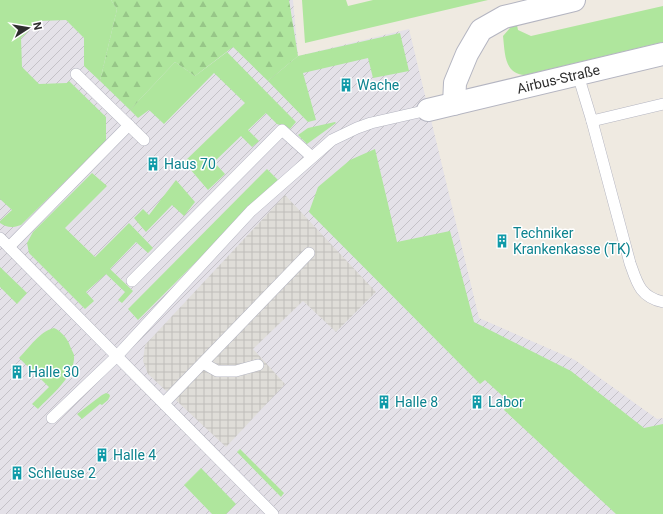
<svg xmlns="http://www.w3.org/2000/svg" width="663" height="514" font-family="Roboto,sans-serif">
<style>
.industrial{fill:url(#industrial-furrows)}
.grass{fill:#afe69d}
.forest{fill:url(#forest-firs)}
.plaza{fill:url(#plaza-grid)}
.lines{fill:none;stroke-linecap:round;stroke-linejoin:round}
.lane-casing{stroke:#b4b5c1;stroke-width:12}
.street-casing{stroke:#b4b5c1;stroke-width:24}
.lane{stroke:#fff;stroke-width:11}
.street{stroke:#fff;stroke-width:22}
.labels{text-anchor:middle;stroke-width:3;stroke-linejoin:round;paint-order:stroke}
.street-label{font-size:14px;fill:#2e2e2e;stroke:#fff}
.culture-label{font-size:14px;fill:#0d838f;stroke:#fff;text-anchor:start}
</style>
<defs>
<pattern id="industrial-furrows" width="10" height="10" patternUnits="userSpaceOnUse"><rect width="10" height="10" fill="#e4e1e8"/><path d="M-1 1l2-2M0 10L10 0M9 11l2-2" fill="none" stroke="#c4c1c7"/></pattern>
<pattern id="forest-firs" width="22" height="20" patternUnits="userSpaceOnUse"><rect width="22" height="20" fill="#afe69d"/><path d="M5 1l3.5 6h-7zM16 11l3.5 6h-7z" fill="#97c688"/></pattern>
<pattern id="plaza-grid" width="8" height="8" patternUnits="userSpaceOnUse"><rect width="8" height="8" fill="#dfddd8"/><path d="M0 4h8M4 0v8" fill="none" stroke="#c0beba"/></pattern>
</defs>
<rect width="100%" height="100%" fill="#efeae1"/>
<path class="industrial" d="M0,0H293L298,56L409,29L479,318L575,360L657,419L663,418V514H0Z"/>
<g class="grass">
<path d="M0,0H111L117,9L100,81L84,66V38L66,20L39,21L21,38L22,67L39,84L67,83L69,81L106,117V141L21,225C13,228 7,228 0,223V221L12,210L0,199Z"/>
<path d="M302,0H346L348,6L373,0H488L305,43Z"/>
<path d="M663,6V42L525,75C504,74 505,53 503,36L516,21L518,30L531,36Z"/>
<path d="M400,33L409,71L373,78L368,58L303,73L316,120L308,122L268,81L298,56Z"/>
<path d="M227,52L296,122L290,129L277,124L266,113L248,130L259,141L252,147L241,136L214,162L225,174L208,190L184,162L245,103L214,73L164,124L149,110L138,118L130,110L175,62L195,76Z"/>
<path d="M335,122L336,123L307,144L298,135L308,128Z"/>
<path d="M375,149L397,242L450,231L474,322L571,371L644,428L663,424V514H616L504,410L509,402L485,380L480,384L309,212L318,187L350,160Z"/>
<path d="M267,169L278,180L138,320L128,309Z"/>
<path d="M92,173L107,186L65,228L95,257L129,223L153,248L148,253L136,242L110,269L133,291L122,303L118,300L125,292L106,274L86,292L94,301L85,309L29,253L27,243L33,232Z"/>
<path d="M176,180L195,202L184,216L172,205L146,232L134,218L143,209L149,215Z"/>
<path d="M0,267L27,293L17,304L0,287Z"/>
<path d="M54,328C61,331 68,339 70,346C71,349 73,352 74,355C76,376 50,396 38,409L32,404L49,387L19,358C29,348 40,331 54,328Z"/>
<path d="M106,393L109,394L110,396L108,400L102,405L100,404L82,419L77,414L102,395Z"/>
<path d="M240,449L284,493L281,497L237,452Z"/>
<path d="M201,468L236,504L226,514H212L184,485Z"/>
</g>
<path class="forest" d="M111,0H289L298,56L268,81L233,47L195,76L175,62L130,110L100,81L117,9Z"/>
<path class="plaza" d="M285,195L376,292L336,332L303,301L253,349L285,384L226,447L148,374L143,361L145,345Z"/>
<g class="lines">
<g class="lane-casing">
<g id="lane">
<path d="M76,74L144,140"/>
<path d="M578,75L592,121L663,104"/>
<path d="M592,121L630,263C637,283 640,297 663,302"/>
<path d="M0,238L273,514"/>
<path d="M9,247L129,125"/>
<path d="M132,281L282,130L312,157"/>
<path d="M203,363L217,371H236L258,365"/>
<path d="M164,403L309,253"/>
<path d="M52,418L117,356L251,211L332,140L357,128L371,123L428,110"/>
</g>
</g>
<g class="street-casing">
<g id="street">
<path d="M454,104L455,83L467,54L481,30L504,17L574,0"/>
<path id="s1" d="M428,110L663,54"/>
</g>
</g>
<use href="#lane" class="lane"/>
<use href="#street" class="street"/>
</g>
<defs>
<g id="building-bare" transform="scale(1.08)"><path d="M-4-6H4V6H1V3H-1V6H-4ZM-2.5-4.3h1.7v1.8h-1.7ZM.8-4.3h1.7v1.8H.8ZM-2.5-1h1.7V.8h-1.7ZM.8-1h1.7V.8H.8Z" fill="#0f9aa8" stroke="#fff" stroke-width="2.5" paint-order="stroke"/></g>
</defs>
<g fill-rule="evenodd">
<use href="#building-bare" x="346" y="85"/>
<use href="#building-bare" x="153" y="164"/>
<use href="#building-bare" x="502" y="241"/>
<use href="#building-bare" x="17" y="372"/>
<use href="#building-bare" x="384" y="402"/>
<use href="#building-bare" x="477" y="402"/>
<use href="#building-bare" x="102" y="455"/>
<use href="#building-bare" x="17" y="473"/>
</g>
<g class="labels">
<g class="street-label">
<text dy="5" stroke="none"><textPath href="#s1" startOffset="134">Airbus-Straße</textPath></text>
</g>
<g class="culture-label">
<text x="357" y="90">Wache</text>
<text x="164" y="169">Haus 70</text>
<text x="513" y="238">Techniker<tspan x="513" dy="16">Krankenkasse (TK)</tspan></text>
<text x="28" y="377">Halle 30</text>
<text x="395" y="407">Halle 8</text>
<text x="488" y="407">Labor</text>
<text x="113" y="460">Halle 4</text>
<text x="28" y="478">Schleuse 2</text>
</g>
</g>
<g transform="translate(28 28) rotate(78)" stroke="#ffffff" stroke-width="3" paint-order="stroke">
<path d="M0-3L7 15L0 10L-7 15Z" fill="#2e2e2e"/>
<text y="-6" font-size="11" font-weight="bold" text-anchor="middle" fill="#2e2e2e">N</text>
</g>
</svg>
